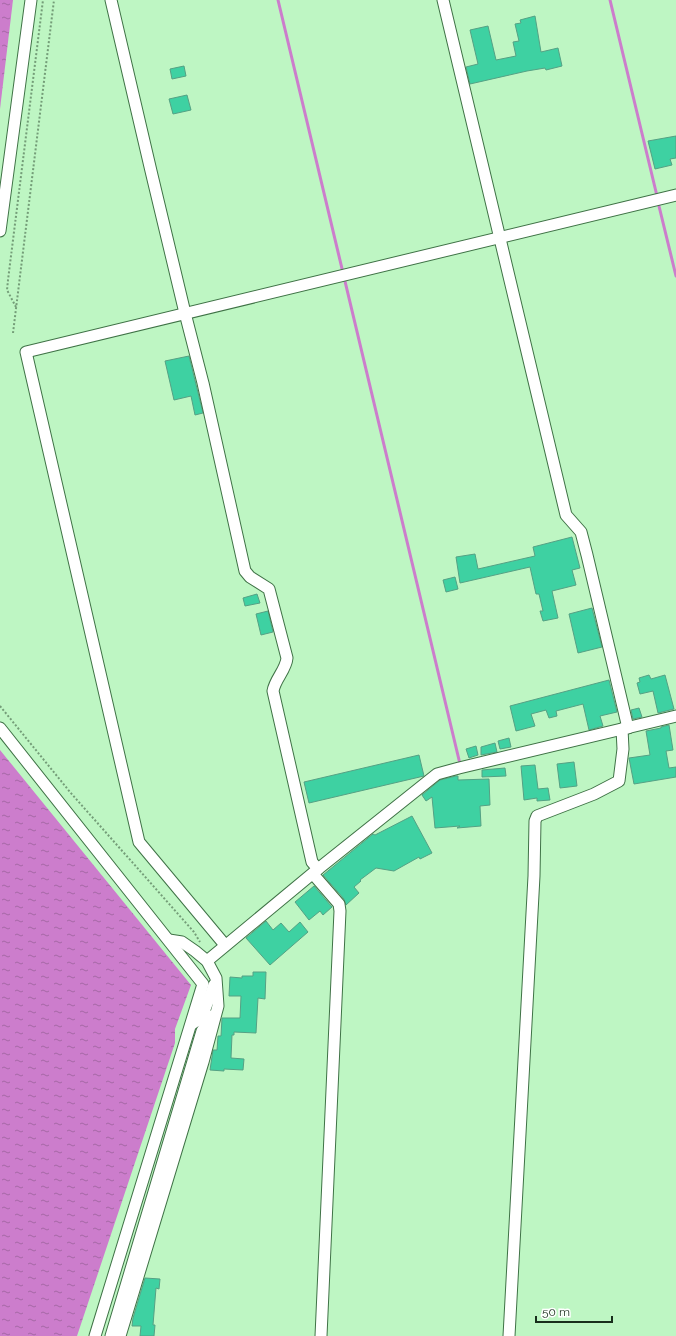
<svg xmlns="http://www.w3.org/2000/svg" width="676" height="1336" font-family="Raleway,sans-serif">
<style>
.water{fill:url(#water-ripples)}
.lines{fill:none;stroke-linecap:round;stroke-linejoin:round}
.stream{stroke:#cc7dcc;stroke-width:3}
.building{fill:#3ed1a2;stroke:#55a184}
.street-casing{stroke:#3f7246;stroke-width:13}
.path{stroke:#749d78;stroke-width:2;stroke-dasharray:2 2;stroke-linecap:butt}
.street{stroke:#fff;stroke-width:11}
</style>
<defs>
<pattern id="water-ripples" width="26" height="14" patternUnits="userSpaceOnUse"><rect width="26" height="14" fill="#cc7dcc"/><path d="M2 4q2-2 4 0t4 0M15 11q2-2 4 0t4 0" fill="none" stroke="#a567a5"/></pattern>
</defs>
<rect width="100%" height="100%" fill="#bef6c3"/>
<g class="water">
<path d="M0,0H13L0,109Z"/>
<path d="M0,750L191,985L175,1029V1043L77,1336H0Z"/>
</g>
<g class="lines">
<g class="stream">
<path d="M278,0L460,764"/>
<path d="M610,0L657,196"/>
<path d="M658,202L676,276"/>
</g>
</g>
<g class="building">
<path d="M535,16L541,52L558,48L562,66L546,70L545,68L527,71L470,84L466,67L478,64L470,30L488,26L496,60L516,56L513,42L519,41L515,24L521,23L520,20Z"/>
<path d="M184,66L186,76L172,79L170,69Z"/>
<path d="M187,95L191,110L173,114L169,99Z"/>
<path d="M676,136V158L670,159L672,165L655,169L648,141Z"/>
<path d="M189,356L203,413L195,415L191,396L174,400L165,361Z"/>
<path d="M572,537L580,568L572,570L576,585L552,591L558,618L543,621L540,611H543L539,594H536L530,567L460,583L456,557L475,554L478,569L535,556L533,547Z"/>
<path d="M455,577L458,589L446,592L443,580Z"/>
<path d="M257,594L260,603L245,606L243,598Z"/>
<path d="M592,608L602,647L578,653L569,614Z"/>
<path d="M268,611L273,632L261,635L256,614Z"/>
<path d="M649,675L651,679L665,675L674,709L658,713L653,691L640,694L637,683L640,682L639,678Z"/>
<path d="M609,680L617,712L600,716L603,726L589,730L583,704L556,711L557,716L549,718L546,710L531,714L535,726L516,731L510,706Z"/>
<path d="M639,708L642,717L633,719L631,710Z"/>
<path d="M669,725L673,750L666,751L669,768L676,767V777L634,784L629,758L650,755L646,731L661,728V727Z"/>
<path d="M509,738L511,747L500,749L498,741Z"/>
<path d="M495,743L497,752L481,755V747Z"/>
<path d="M476,746L478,755L469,758L466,749Z"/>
<path d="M419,755L424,776L309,803L304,782Z"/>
<path d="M574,762L577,786L560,788L557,764Z"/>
<path d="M535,765L538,789L548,788L550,800L537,801V798L524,800L521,766Z"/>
<path d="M505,768L506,776L482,777V770Z"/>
<path d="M456,776H458V780L489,779L490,805L480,806L481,826L457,828L460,826L435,828L432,797L426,801L422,795L440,780Z"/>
<path d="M412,816L432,853L420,859L419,857L394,871L376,868L360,880L361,881L354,887L359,893L346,905L344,899L323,875L373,834L375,835Z"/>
<path d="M314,886L332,907L323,915L320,911L309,920L295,902Z"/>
<path d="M266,921L273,930L281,923L289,932L300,922L308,932L270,965L246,938Z"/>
<path d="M253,972H266L265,999L258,998L256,1033L234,1032V1035H232L231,1058L244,1059L243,1070L224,1069V1071L210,1070L213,1050H217L218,1036H221L222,1018H240L241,996H229L230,977L242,978V976H253Z"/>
<path d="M145,1278L160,1279L159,1289L156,1288L153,1325H155L154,1336H140L141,1326H132L133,1318Z"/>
</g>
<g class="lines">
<g class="street-casing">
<g id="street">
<path d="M111,0L151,171L185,313L203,383L245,571L250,577L269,589L287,658C286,670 275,679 273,691L312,862L318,869"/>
<path d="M443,0L566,515L581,532L587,555L628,728"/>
<path d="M0,231L31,0"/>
<path d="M0,728L203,984L95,1336"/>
<path d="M313,874L339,904L340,911L321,1336"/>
<path d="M225,945L139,842L26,352L676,195"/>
<path d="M207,961L318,869L437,774L459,768L676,716"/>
<path d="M192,1024L202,1017L214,985"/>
<path d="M111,1336L202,1031L211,1016"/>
<path d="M120,1336L203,1062L218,1006L216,978L207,961L195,951L182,942L169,940"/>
<path d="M509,1336L534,876L535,821L537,816L594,794L619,781L623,749L622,729"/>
</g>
</g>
<g class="path">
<path d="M16,307L7,290L8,280L43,0"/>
<path d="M13,333L54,0"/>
<path d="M0,706L70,792L194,932L200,942"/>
</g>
<use href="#street" class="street"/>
</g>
<path d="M536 1316v6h76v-6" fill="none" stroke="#182e1b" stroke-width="2"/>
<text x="542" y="1316" font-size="12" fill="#182e1b" stroke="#ffffff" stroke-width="3" paint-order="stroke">50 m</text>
</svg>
